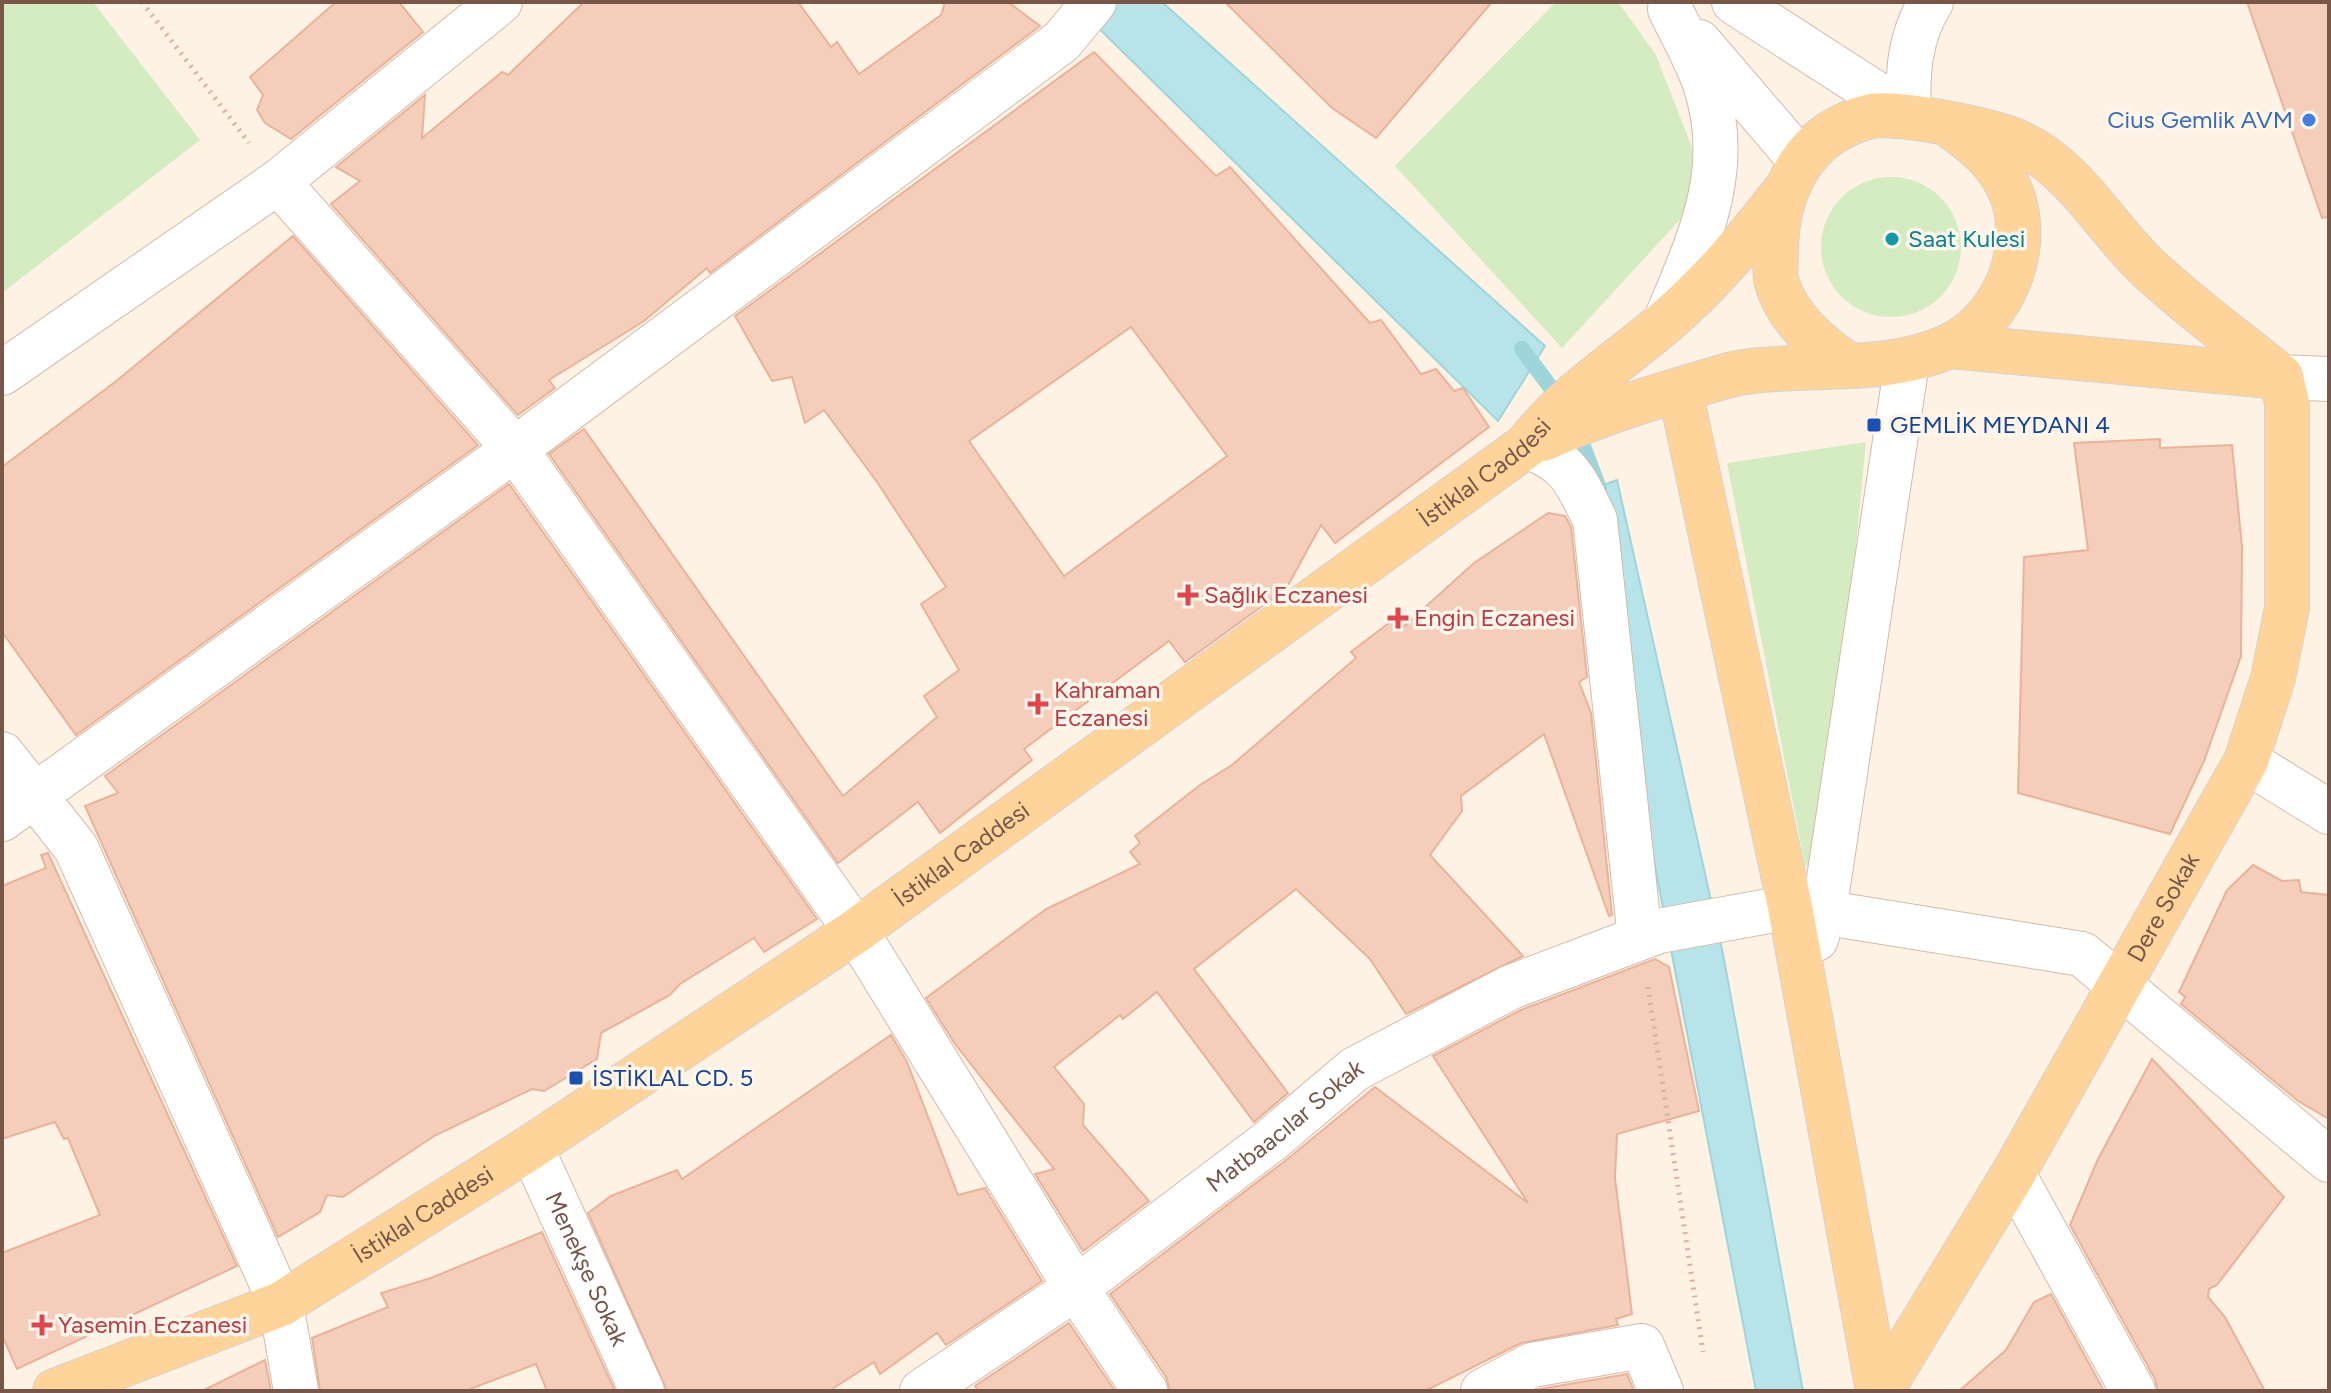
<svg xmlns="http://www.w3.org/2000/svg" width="2331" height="1393" font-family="Figtree,sans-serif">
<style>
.green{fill:#d5ecc2}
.water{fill:#b7e4e8;stroke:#9dd5db;stroke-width:2}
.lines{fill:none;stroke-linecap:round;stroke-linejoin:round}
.stream{stroke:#9dd5db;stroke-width:16}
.building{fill:#f4ceba;stroke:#e8b39a;stroke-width:2;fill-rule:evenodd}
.minor-casing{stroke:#d2bbac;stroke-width:46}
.major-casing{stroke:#d9d0cc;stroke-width:46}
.path{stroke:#dab19d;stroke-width:5;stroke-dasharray:2 6;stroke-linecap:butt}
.minor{stroke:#fff;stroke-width:44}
.major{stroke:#ffd49a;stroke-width:44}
.shop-dot{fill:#3f7fe0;stroke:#fff6ec;stroke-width:3}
.culture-dot{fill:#0f9aa8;stroke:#fff6ec;stroke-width:3}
.transit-dot{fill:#1a4fb4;stroke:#fff6ec;stroke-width:3}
.health-dot{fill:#e0444e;stroke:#fff6ec;stroke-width:3}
.labels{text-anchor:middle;stroke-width:7;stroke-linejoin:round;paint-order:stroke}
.shop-label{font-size:24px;fill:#366cbe;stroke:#fff6ec;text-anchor:end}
.culture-label{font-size:24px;fill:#0d838f;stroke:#fff6ec;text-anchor:start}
.transit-label{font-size:24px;fill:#164399;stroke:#fff6ec;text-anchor:start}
.street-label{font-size:24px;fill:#785648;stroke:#fff6ec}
.health-label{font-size:24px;fill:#be3a42;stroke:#fff6ec;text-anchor:start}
</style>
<rect width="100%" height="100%" fill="#fdf2e4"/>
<g class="green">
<path d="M2,2H93L200,140L2,293Z"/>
<path d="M1556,2H1618L1656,55L1696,158L1688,211L1562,348L1395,166Z"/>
<circle cx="1891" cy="247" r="70"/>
<path d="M1866,442L1825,863L1805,866L1727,463Z"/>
</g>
<g class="water">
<path d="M1072,2H1162L1545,346L1498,421Z"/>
<path d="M1617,480L1723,954L1803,1391H1756L1583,492Z"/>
</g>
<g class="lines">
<g class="stream">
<path d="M1522,349L1563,404"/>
<path d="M1576,428L1599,488"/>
</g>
</g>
<g class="building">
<path d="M336,2H399L423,32L291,139L265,123L257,110L263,95L250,77Z"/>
<path d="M584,2H798L831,47L837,42L859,74L941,15L945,2H1008L1040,26L710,273L707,268L644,321L549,380L555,388L518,415L331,204L360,181L336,167L425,95L422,138L502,72L508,75Z"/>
<path d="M1225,2H1492L1376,138L1332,108Z"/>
<path d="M2247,2H2329V217L2322,218Z"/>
<path d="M1094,52L1216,176L1230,167L1370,323L1381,320L1421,374L1436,369L1454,391L1463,388L1489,427L1335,543L1321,525L1286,589L1185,662L1169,641L1024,749L1032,760L940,833L918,802L838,863L549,454L584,429L843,796L937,717L924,696L959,670L921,604L946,587L877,482L824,410L805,423L792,377L772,381L735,316ZM1131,327L1227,456L1064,576L969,441Z"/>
<path d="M293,236L478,445L76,735L2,632V467L115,382Z"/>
<path d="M2160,439V448L2232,445L2242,547L2241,656L2204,761L2170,834L2018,793L2024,557L2088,550L2074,443Z"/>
<path d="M509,484L817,919L764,952L754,938L680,984L670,995L601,1033L597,1059L544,1091L532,1089L434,1136L343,1197L327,1195L320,1212L278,1237L85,806L118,793L105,776Z"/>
<path d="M1548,513L1565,516L1571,527L1587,677L1579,682L1591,713L1612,915L1609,916L1544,734L1461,796L1462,811L1430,855L1523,956L1406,1014L1370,959L1296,889L1194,969L1288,1093L1254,1122L1157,992L1123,1019L1120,1015L1054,1067L1084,1104L1083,1125L1149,1201L1083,1251L1035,1174L1054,1169L955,1044L926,998L1046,909L1140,864L1130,852L1140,843L1135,836L1200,785L1232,765L1356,658L1351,652L1394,619L1402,628L1474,563Z"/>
<path d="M48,853L237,1266L17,1369L2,1335V1253L100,1215L68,1138L64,1139L55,1122L2,1139V886L46,868L41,855Z"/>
<path d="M2253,865L2282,881L2299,880L2301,892L2329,895V1119L2298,1101L2181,1004L2185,997L2179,992L2227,890Z"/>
<path d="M1655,959L1669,967L1699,1111L1617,1134L1615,1178L1632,1314L1616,1319L1618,1325L1521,1343L1425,1391H1170L1166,1377L1110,1294L1285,1161L1375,1087L1528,1203L1433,1056L1521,1010Z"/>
<path d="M891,1035L907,1062L958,1195L985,1188L1042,1281L946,1345L937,1333L880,1374L874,1362L829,1391H667L588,1213L611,1196L677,1170L682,1179Z"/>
<path d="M2152,1059L2284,1197L2217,1285L2209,1289L2208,1297L2225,1317L2265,1391H2158L2155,1379L2070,1225L2098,1159Z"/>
<path d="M542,1232L615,1391H547L536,1364L465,1391H320L312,1338L388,1307L381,1293L431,1278Z"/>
<path d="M2051,1294L2104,1391H1959L2006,1350L2034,1302Z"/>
<path d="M1069,1323L1115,1391H979L975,1386Z"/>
<path d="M265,1360L271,1391H202Z"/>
<path d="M1627,1374L1634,1391H1536L1540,1389Z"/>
</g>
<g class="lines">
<g class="minor-casing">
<g id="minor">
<path d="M1734,2L1909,115"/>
<path d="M1699,42L1801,161"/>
<path d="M1909,115C1907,74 1909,37 1931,2"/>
<path d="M278,182L515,449L856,931L1076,1288L1145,1391"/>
<path d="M1665,322C1698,242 1735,169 1704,81C1695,56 1681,32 1670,9"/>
<path d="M2,373L278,182L500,2"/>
<path d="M2281,377L2329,379"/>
<path d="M1526,446C1570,462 1575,479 1595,520L1640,938"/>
<path d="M2,754L76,848L281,1304L296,1391"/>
<path d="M2246,761L2329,812"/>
<path d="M2,819L515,449L1062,41L1094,2"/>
<path d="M1816,939L1824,912L1907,362"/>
<path id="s1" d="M531,1147L642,1391"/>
<path d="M2013,1174L2133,1391"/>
<path id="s2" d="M922,1391L1076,1288L1270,1141L1355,1069L1511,987L1659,931L1790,907L2082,954L2329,1160"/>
<path d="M1483,1391L1532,1365L1642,1346L1661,1391"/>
</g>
</g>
<g class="major-casing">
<g id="major">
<path d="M1950,346L2281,377"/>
<path d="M1847,364C1818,345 1787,317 1777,283C1774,274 1776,262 1776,253C1776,189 1805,131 1872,116C1899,111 1995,131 2020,143C2074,168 2104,225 2145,265C2187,305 2236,340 2281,377"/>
<path d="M1680,390L1790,907L1878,1391"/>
<path d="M1543,439C1589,418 1637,402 1685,388C1704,383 1724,375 1744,372C1812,362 1883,375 1947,347C2005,322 2037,241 2007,184C1994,159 1975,144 1953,128"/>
<path id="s3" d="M55,1391L281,1304L531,1147L856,931L1526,446C1563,397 1616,364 1663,324C1709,285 1746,241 1783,193"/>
<path id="s4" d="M1881,1391L2013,1174L2246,761L2273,678L2287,608V403L2281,377"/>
</g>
</g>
<g class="path">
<path d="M142,2L249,143"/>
<path d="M1648,987L1703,1352"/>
</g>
<use href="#minor" class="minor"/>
<use href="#major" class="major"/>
</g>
<circle class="shop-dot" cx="2309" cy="120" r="8"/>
<circle class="culture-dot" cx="1892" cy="239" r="8"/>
<g class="transit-dot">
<rect x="1866" y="417" width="16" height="16" rx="4"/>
<rect x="568" y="1070" width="16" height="16" rx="4"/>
</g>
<g class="health-dot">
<path d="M1184 583h8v8h8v8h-8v8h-8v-8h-8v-8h8z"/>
<path d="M1394 606h8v8h8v8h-8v8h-8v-8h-8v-8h8z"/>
<path d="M1034 692h8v8h8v8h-8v8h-8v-8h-8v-8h8z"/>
<path d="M38 1313h8v8h8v8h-8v8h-8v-8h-8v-8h8z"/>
</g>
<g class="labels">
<g class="shop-label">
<text x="2293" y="128">Cius Gemlik AVM</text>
</g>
<g class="culture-label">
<text x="1908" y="247">Saat Kulesi</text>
</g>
<g class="transit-label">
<text x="1890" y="433">GEMLİK MEYDANI 4</text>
<text x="592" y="1086">İSTİKLAL CD. 5</text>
</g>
<g class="street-label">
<text dy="8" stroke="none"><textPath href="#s3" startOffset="1706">İstiklal Caddesi</textPath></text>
<text dy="8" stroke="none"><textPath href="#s3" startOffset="1058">İstiklal Caddesi</textPath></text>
<text dy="8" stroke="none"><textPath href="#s4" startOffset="560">Dere Sokak</textPath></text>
<text dy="8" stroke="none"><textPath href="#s2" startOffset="450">Matbaacılar Sokak</textPath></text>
<text dy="8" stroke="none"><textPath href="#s3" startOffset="410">İstiklal Caddesi</textPath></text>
<text dy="8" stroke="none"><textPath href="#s1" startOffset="134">Menekşe Sokak</textPath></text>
</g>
<g class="health-label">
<text x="1204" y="603">Sağlık Eczanesi</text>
<text x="1414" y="626">Engin Eczanesi</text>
<text x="1054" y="698">Kahraman<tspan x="1054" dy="28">Eczanesi</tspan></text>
<text x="58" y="1333">Yasemin Eczanesi</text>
</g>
</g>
<rect width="2331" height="1393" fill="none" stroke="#785648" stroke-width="8"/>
</svg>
